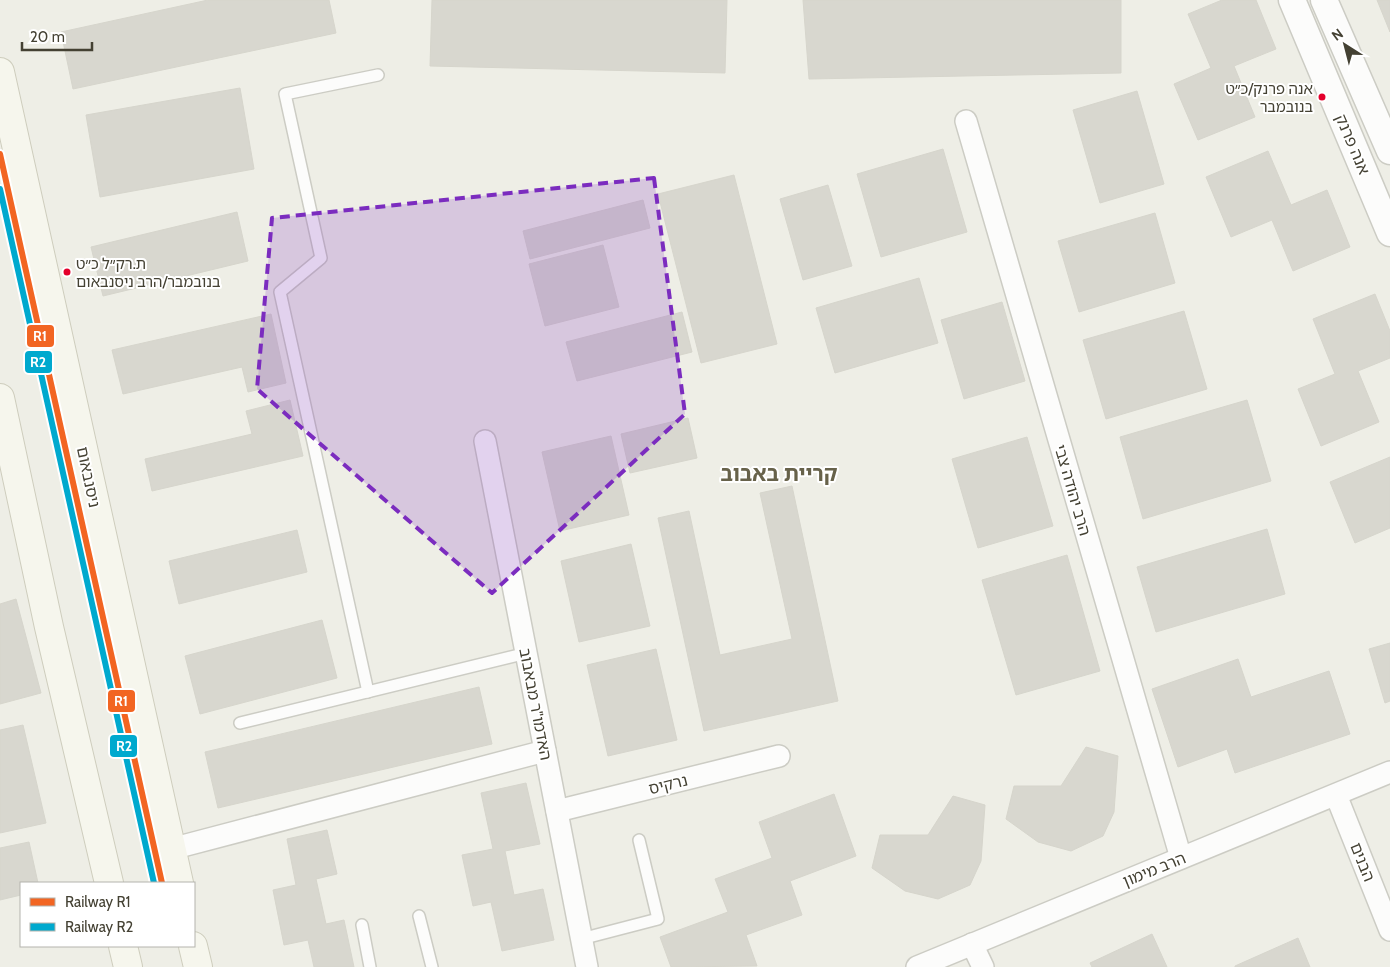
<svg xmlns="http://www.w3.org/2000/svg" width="1390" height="967" font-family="Cabin,'Noto Sans Hebrew',sans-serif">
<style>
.building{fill:#d8d7cf;stroke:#d6d5cc}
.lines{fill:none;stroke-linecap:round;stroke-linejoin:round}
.service-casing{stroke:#ccccc4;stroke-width:14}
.minor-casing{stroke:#ccccc4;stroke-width:24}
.tertiary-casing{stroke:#ccccc4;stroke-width:29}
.secondary-casing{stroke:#cecdbd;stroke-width:30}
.service{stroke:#fcfcfb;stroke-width:11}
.minor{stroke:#fcfcfb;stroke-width:21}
.tertiary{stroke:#fcfcfb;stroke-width:26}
.secondary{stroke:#f6f6ed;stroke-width:28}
.rail-1-casing{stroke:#fff;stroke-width:10}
.rail-2-casing{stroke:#fff;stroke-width:10}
.rail-1{stroke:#f26522;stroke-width:6}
.rail-2{stroke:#00a9ce;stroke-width:6}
.marked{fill:#7b2cbf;fill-opacity:0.2;stroke:#7b2cbf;stroke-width:4;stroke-dasharray:10 6;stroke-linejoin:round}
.bus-dot{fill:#e4002b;stroke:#fff;stroke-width:2}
.labels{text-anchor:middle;stroke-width:4;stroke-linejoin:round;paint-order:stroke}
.bus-label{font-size:15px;fill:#444133;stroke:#fff;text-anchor:end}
.street-label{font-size:16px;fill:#444133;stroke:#fff}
.district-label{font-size:21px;font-weight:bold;fill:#67624a;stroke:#fff}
.line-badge{stroke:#fff;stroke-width:2}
.badge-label{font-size:14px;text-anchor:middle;font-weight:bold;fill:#fff}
</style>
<rect width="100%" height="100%" fill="#eeeee6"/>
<g class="building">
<path d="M208,0H329L336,33L73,89L61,32Z"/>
<path d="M432,0H727L725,73L430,66Z"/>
<path d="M803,0H1121V73L809,79Z"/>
<path d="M1222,0H1256L1276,49L1234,66L1255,117L1198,140L1174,84L1211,68L1188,14Z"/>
<path d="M1377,0H1390V32Z"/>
<path d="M240,88L254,169L100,197L86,115Z"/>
<path d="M1137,91L1164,184L1100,203L1073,110Z"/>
<path d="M943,149L967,232L881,257L857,174Z"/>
<path d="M1268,151L1291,205L1327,190L1350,247L1293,271L1272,220L1231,237L1206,177Z"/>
<path d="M734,175L777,344L701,363L658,194Z"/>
<path d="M828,185L852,266L803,280L780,199Z"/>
<path d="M643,200L650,228L530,259L523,231Z"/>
<path d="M237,212L248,261L103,296L91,247Z"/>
<path d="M1155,213L1175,283L1079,312L1058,241Z"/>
<path d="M603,245L619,307L545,326L529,264Z"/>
<path d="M919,278L938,343L835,373L816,308Z"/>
<path d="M1375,294L1390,331V358L1358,371L1379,422L1321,446L1298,389L1335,374L1313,319Z"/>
<path d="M1002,302L1025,381L964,399L941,320Z"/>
<path d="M1184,311L1207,389L1106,419L1083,340Z"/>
<path d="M682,312L692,352L577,381L566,342Z"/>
<path d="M271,314L286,383L248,392L242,367L123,394L112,350Z"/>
<path d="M290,400L303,456L152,491L145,459L252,434L246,411Z"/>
<path d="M1247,400L1271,481L1143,519L1120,437Z"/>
<path d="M688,418L697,458L630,473L621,434Z"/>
<path d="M611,436L629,515L560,531L542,452Z"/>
<path d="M1027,437L1053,526L978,548L952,459Z"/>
<path d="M1390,457V528L1355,543L1330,482Z"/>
<path d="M792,486L838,701L704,731L658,518L689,511L720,655L792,639L760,493Z"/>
<path d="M1267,529L1285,594L1156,632L1137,567Z"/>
<path d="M297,530L307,572L179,604L169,561Z"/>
<path d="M631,544L650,626L579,642L561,561Z"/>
<path d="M1067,555L1100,671L1016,695L982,580Z"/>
<path d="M16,599L41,693L0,704V604Z"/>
<path d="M322,620L337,678L200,714L185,656Z"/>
<path d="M1390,643V701L1385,703L1369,649Z"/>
<path d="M656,649L677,740L608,756L587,665Z"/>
<path d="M1238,659L1251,697L1329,671L1350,734L1235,773L1227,749L1178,767L1152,689Z"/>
<path d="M479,687L492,744L218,808L205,752Z"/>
<path d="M23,725L46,823L0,833V730Z"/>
<path d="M1086,747L1118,756L1114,812L1103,836L1071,851L1038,842L1006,819L1014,786H1061Z"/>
<path d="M526,783L540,844L505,851L514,895L543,889L554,940L502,951L491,902L473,906L462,855L493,849L481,793Z"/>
<path d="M834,794L856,856L790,881L802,915L746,935L757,966L671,967L660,937L728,912L715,879L772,858L759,822Z"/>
<path d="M953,796L985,805L981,861L970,885L938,899L905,891L872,868L880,835H928Z"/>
<path d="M327,830L337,874L316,879L326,924L344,920L354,967H314L308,940L284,945L273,890L296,885L287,839Z"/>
<path d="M29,842L38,883H21V895L0,900V848Z"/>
<path d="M1152,934L1167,967H1092L1090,963Z"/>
<path d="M1298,938L1310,967H1235V966Z"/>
</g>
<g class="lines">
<g class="service-casing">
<g id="service">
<path d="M368,692L280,292L321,258L285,94L378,75"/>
<path d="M240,723L527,653"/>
<path d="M419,916L432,967"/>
<path d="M362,925L370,967"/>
<path d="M581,939L658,919L639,840"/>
</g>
</g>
<g class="minor-casing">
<g id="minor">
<path d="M966,121L1181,858"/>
<path d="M485,441L587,967"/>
<path d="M1336,795L1390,930"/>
<path d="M557,811L779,756"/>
<path d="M171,849L545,751"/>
<path d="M972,944L983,967"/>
<path d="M917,967L1390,772"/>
</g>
</g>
<g class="tertiary-casing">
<g id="tertiary">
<path d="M1292,0L1390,233"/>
<path d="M1324,0L1390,151"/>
</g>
</g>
<g class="secondary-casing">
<g id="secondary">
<path d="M0,72L179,883"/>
<path d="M0,398L49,627L109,883"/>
<path d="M123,946L128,967"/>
<path d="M193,946L198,967"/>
</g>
</g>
<use href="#service" class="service"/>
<use href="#minor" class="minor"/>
<use href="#tertiary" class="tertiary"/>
<use href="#secondary" class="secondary"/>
<g class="rail-1-casing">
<path id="rail-1" d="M0,154L162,883"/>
</g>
<g class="rail-2-casing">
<path id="rail-2" d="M0,189L154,883"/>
</g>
<use href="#rail-1" class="rail-1"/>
<use href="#rail-2" class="rail-2"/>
</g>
<path class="marked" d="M654,178L685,414L492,593L257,389L272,218Z"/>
<g class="bus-dot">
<circle cx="1322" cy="97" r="4.5"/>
<circle cx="67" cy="272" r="4.5"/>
</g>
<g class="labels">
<g class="bus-label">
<text x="1313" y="94">אנה פרנק/כ״ט<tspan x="1313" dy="18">בנובמבר</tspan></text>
<text x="76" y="269" text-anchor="start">ת.רק״ל כ״ט<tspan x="76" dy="18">בנובמבר/הרב ניסנבאום</tspan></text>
</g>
<g class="street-label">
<text transform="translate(1353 144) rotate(67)" y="6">אנה פרנק</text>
<text transform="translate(89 477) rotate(78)" y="6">ניסנבאום</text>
<text transform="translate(1073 490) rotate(74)" y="6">הרב יהודה צבי</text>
<text transform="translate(536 704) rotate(79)" y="6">האדמו"ר מבאבוב</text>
<text transform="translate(668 784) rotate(-14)" y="6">נרקיס</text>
<text transform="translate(1363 862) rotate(68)" y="6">הבנים</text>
<text transform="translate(1154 869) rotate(-22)" y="6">הרב מימון</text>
</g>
<g class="district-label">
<text x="779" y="481">קריית באבוב</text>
</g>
</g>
<g class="line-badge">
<rect x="26" y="324" width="29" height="24" rx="5" fill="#f26522"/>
<rect x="24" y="350" width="29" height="24" rx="5" fill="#00a9ce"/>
<rect x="107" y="689" width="29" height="24" rx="5" fill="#f26522"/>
<rect x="109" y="734" width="29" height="24" rx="5" fill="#00a9ce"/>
</g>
<g class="badge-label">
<text x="40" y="341">R1</text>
<text x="38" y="367">R2</text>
<text x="121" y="706">R1</text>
<text x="124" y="751">R2</text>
</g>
<rect x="20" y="882" width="175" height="65" fill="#ffffff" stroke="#b4b3ad"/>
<rect x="30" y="898" width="25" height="8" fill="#f26522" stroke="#b4b3ad"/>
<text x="65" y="907" font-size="15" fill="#444133">Railway R1</text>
<rect x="30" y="923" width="25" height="8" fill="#00a9ce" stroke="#b4b3ad"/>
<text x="65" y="932" font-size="15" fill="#444133">Railway R2</text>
<g transform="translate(1345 45) rotate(324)" stroke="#ffffff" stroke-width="4" paint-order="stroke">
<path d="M0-4L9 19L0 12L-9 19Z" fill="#444133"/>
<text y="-8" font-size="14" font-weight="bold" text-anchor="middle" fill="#444133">N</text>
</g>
<path d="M22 42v8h70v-8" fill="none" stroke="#444133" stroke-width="2.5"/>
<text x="30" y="42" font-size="15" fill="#444133" stroke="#ffffff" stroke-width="4" paint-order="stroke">20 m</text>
</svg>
